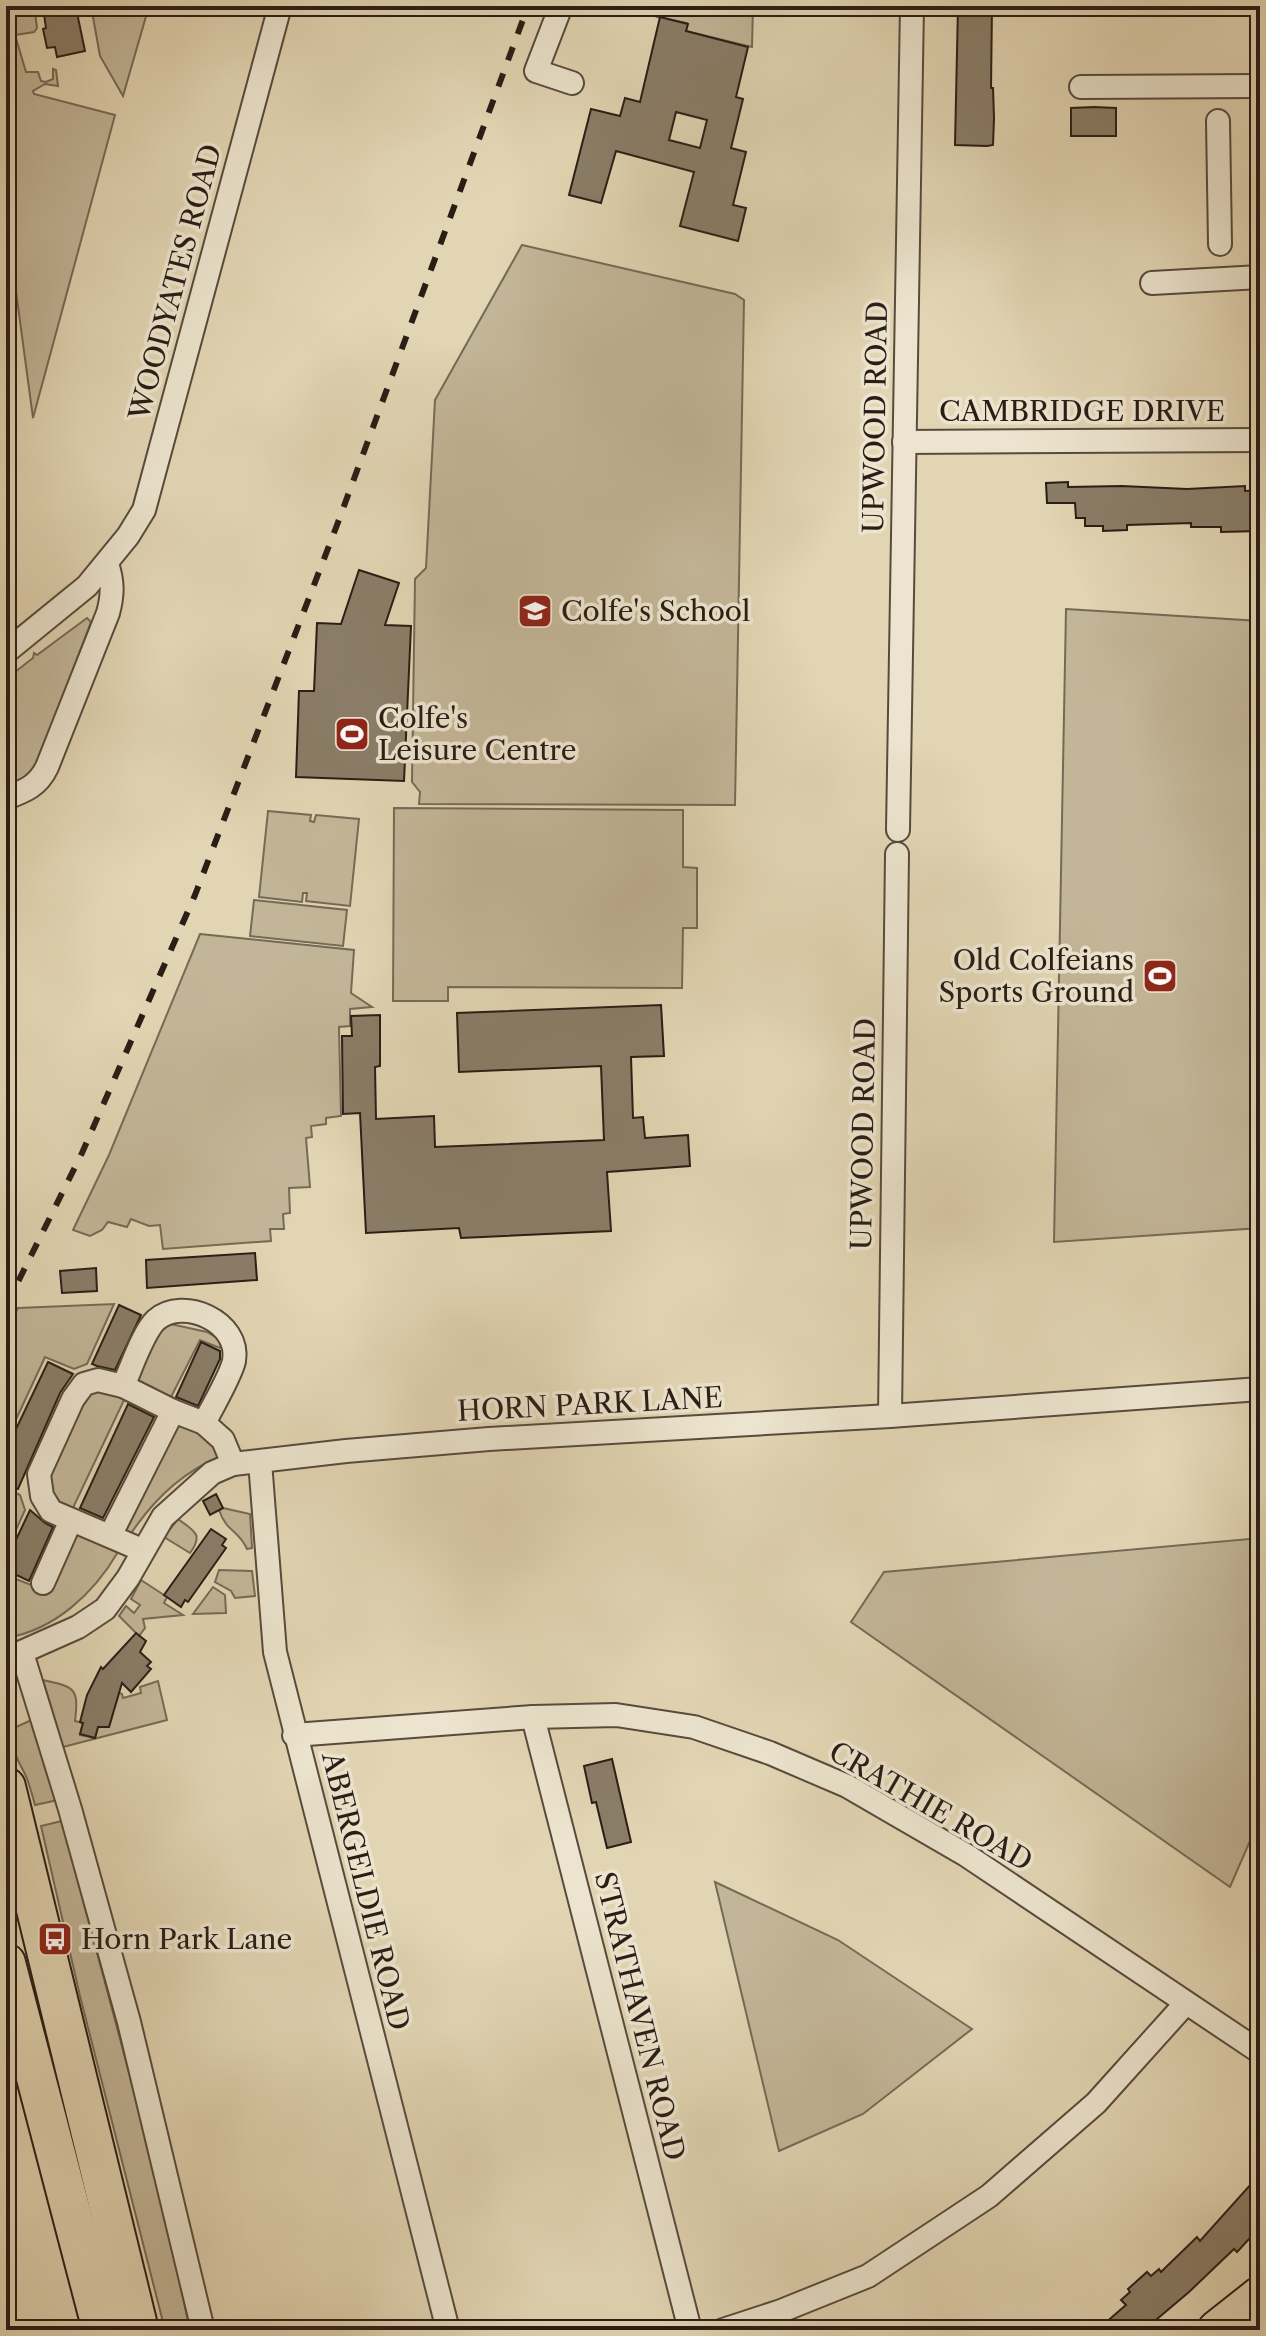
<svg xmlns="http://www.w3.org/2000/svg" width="1266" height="2336" font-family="'Libre Caslon Text',serif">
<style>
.green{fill:#c3b698;stroke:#766a57;stroke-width:2}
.building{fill:#8a7d68;stroke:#2a1d16;stroke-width:2;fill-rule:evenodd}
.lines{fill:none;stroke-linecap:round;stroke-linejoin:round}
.street-casing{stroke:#584b3d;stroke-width:26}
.highway-casing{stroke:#2a1d16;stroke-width:42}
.street{stroke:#ece4ce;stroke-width:22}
.highway{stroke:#e2d5b3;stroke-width:38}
.rail{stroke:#2a1d16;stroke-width:6;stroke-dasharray:14 14;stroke-linecap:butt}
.labels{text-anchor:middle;stroke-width:7;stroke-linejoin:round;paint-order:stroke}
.street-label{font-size:28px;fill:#2a1d16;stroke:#ece4ce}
.poi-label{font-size:28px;fill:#2a1d16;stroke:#ece4ce;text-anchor:start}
</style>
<rect width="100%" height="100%" fill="#e2d5b3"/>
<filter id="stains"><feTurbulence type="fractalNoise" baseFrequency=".0025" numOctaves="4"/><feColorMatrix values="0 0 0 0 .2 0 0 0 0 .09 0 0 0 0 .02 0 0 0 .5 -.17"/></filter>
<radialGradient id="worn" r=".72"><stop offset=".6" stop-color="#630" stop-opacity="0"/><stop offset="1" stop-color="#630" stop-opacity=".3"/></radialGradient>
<g class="green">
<path d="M6,6H67L35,12L37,28L34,32L15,35L26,72H38L41,81L46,82L53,79V69L56,70L58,86L45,84L33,91L34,94L115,115L33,418L6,217Z"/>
<path d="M91,6H149L123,96L100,56Z"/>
<path d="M664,6H753L752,47L686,31L687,23L657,17Z"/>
<path d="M522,245L735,294L744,300L735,805L419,804L420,792L412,782L415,579L426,568L435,400Z"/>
<path d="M1066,609L1260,621V1228L1054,1242Z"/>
<path d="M87,618L91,622L66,688L68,692L58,709L62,713L45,742L29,779L6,786V679L33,658L34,653L37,655Z"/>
<path d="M394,808L683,810V867L697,868V928H683L682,988L448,987V1001H393Z"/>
<path d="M268,811L311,815L310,821L314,822L316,815L359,819L350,906L306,901L307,893H303L302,902L259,897Z"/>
<path d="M254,900L347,910L343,946L250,936Z"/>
<path d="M200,934L354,950L351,993L372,1007L350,1009V1026L339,1027L341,1116L326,1118V1124L311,1126L312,1137L306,1138L310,1187L289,1188L290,1213L283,1214L284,1229H270L271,1241L163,1249L160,1225L149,1226L131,1219L127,1227L108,1222L102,1230L90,1236L73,1230L109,1155Z"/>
<path d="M114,1304L87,1364L74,1369L45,1357L6,1441V1329L18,1308Z"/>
<path d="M166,1323L207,1332L222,1341L220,1348L200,1340L170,1399L132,1384L153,1334Z"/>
<path d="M104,1389L125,1398L72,1510L54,1501L50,1472L81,1402L95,1391Z"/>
<path d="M178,1421L202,1429L219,1457C181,1473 153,1500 130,1535L125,1533L124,1518Z"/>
<path d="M6,1488L20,1495L25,1510L6,1552Z"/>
<path d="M223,1508L250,1514L252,1548L247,1549C238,1529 227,1533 219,1510Z"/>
<path d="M178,1519C194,1531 204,1534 190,1553L164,1537Z"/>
<path d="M76,1531L115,1545L118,1552C94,1593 55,1630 6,1638V1575L46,1591Z"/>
<path d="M1260,1538V1818L1230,1887L851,1622L884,1572Z"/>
<path d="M219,1570L252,1571L255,1596L235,1598L231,1591L215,1582Z"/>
<path d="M141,1580L167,1597L164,1603L183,1615L143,1619L145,1628L139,1636L119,1616L126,1606L134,1613L140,1605L131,1599Z"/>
<path d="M213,1587L225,1595L226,1613L193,1614Z"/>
<path d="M43,1680C75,1687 79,1688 75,1721L83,1723L80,1735L95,1738L98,1727H109L113,1713L110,1689L122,1694L123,1698L141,1693L140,1687L158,1681L167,1720L63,1747Z"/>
<path d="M36,1718L58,1800L35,1805C32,1795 29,1781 24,1772C16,1757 8,1744 16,1727Z"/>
<path d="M62,1821L156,2174L190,2330H165L80,1996L41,1826Z"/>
<path d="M715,1882L838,1940L972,2029L863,2114L779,2151Z"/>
</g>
<g class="building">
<path d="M958,6H992L991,88H993L994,118L993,145L987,146L955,145Z"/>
<path d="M76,8L85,51L57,57L55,47L47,48L43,29L46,28L44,14Z"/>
<path d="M660,17L688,24L686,31L748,47L736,97L743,99L731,148L746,152L733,205L746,208L738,241L680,226L694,172L616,151L601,203L569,195L591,109L620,116L625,98L640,102ZM676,112L707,120L700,148L669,140Z"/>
<path d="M1094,107L1116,108V136H1071V108Z"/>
<path d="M1068,482V487L1122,486L1187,489L1245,486V491L1260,490V531L1221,532V527H1191V523L1127,525V530L1103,531V526H1085V518H1076L1075,503H1047L1046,483Z"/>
<path d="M359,570L399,583L385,625L411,626L404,781L296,777L299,691H314L317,623L341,624Z"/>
<path d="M661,1005L664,1056L631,1057L633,1118L643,1117L645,1138L688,1135L690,1166L607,1172L611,1231L461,1238L459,1228L366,1233L360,1113L343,1114L342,1036H352L351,1016L380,1015V1066L375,1067L376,1119L434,1116L435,1147L604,1140L601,1066L459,1072L457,1013Z"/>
<path d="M255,1253L257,1280L147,1288L146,1260Z"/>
<path d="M96,1268L97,1291L62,1293L60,1271Z"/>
<path d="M119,1305L141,1315L115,1370L97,1366L92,1364Z"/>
<path d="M201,1342L220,1351V1359L198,1406L176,1397Z"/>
<path d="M48,1362L73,1374L60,1393L18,1489L6,1484V1450Z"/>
<path d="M128,1404L154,1417L103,1518L80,1508Z"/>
<path d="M216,1494L223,1508L210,1515L203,1501Z"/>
<path d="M30,1510L45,1523L53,1527L29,1581L6,1570V1561Z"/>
<path d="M211,1529L226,1539L222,1545L226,1548L188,1602L185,1600L181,1607L164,1595Z"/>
<path d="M136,1633L146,1641L140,1652L151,1662L147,1666L151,1669L131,1692L122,1683L109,1727H98L95,1738L80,1734L83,1723L80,1722L87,1695L101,1667L103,1669Z"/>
<path d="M612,1759L631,1842L607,1848L596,1802L592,1803L584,1766Z"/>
<path d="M1260,2174V2227L1237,2252L1234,2249L1189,2292L1144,2330H1097L1126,2305L1121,2300L1130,2292L1128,2289L1147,2272L1151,2276L1159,2269L1161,2272L1197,2237L1200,2241Z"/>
</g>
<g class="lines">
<g class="street-casing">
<g id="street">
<path d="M561,6L536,71L572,83"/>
<path d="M1081,87L1260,86"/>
<path d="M1218,121L1220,244"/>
<path d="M1152,283L1260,277"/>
<path d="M904,442L1260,440"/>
<path d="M6,652L87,586L128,536L144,510L280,6"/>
<path d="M6,798C25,791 38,786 47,767L108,613C113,595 113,581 107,564"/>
<path d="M898,830L912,6"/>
<path d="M123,1386C131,1369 143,1332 156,1320C183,1296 241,1322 234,1361C231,1375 212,1408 204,1423"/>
<path d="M890,1416L897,854"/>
<path d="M260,1462L275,1652L448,2330"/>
<path d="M110,1536L173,1411"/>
<path d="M142,1550L51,1511L42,1496L39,1474L73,1399L84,1384L98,1380L123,1386L173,1411L204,1423L223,1440L233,1464"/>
<path d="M43,1583L71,1520"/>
<path d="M22,1653L70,1809L129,2022L203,2330"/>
<path d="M6,1659L78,1627L105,1609L128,1578L163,1517L212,1473L233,1464L346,1451L489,1439L890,1416L1260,1389"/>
<path d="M533,1717L690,2330"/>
<path d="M294,1735L533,1717L616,1715L694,1727L770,1753L847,1786L966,1855L1260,2052"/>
<path d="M723,2330L781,2311L868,2276L989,2196L1096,2103L1186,2003"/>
</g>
</g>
<g class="highway-casing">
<g id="highway">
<path d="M6,1787L139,2330"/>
<path d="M6,1963L102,2330"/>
<path d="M1217,2330L1260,2296"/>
</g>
</g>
<use href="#street" class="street"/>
<use href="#highway" class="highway"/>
<path class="rail" d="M6,1306L82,1153L195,895L337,525L528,6"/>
</g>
<defs>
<g id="school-square" transform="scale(1.8)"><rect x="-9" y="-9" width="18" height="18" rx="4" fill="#8f2418" stroke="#ece4ce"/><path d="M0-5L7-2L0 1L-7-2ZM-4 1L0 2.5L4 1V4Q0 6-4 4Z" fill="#fff"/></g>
<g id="stadium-square" transform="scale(1.8)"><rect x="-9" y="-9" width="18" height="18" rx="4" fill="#8f2418" stroke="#ece4ce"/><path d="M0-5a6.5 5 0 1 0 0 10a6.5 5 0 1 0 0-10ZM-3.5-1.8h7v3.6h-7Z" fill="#fff"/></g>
<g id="bus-square" transform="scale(1.8)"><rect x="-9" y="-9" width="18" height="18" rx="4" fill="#8f2418" stroke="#ece4ce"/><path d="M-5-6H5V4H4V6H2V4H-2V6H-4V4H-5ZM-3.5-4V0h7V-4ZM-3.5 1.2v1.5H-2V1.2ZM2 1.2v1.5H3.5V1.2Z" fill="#fff"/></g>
</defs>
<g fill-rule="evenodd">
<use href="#school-square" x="535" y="611"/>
<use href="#stadium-square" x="352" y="734"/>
<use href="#stadium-square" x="1160" y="976"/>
<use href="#bus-square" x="55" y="1939"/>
</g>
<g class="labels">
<g class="street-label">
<text transform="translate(175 282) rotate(-75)" y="10">WOODYATES ROAD</text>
<text x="1082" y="421">CAMBRIDGE DRIVE</text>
<text transform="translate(875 417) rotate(-89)" y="10">UPWOOD ROAD</text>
<text transform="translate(863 1134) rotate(-89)" y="10">UPWOOD ROAD</text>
<text transform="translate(590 1404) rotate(-3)" y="10">HORN PARK LANE</text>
<text transform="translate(931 1806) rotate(30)" y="10">CRATHIE ROAD</text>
<text transform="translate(366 1891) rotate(76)" y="10">ABERGELDIE ROAD</text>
<text transform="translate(640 2016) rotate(76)" y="10">STRATHAVEN ROAD</text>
</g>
<g class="poi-label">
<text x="561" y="621">Colfe's School</text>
<text x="378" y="728">Colfe's<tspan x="378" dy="32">Leisure Centre</tspan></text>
<text x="1134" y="970" text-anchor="end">Old Colfeians<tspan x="1134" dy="32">Sports Ground</tspan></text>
<text x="81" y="1949">Horn Park Lane</text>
</g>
</g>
<rect width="1266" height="2336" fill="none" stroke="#e2d5b3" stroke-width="32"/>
<rect x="8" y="8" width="1250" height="2320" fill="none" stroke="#2a1d16" stroke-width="4"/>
<rect x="16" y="16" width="1234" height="2304" fill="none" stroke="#2a1d16" stroke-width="2"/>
<rect width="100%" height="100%" filter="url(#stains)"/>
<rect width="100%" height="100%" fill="url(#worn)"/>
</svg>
